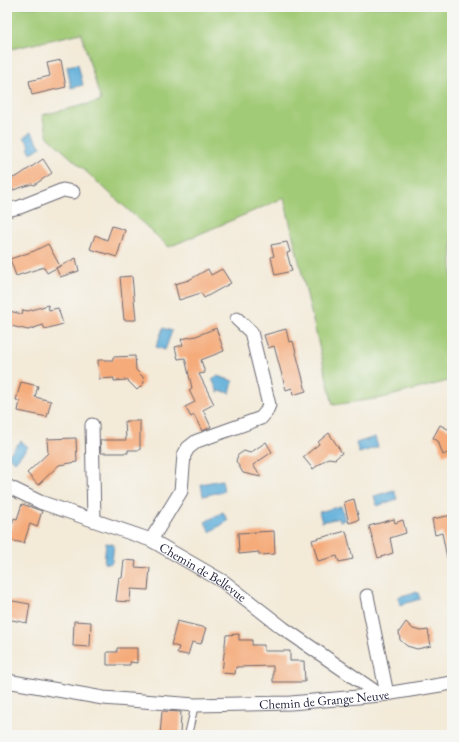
<svg xmlns="http://www.w3.org/2000/svg" width="459" height="742" font-family="'EB Garamond',serif">
<style>
.green{fill:#a2cb77;stroke:#627659}
.water{fill:#5faed9;stroke:#40688a}
.building{fill:#f5ab7a}
.lines{fill:none;stroke-linecap:round;stroke-linejoin:round}
.lane-casing{stroke:#6b6872;stroke-width:8}
.street-casing{stroke:#6b6872;stroke-width:15}
.lane{stroke:#fff;stroke-width:6}
.street{stroke:#fff;stroke-width:13}
.labels{text-anchor:middle;stroke-width:3.5;stroke-linejoin:round;paint-order:stroke}
.street-label{font-size:13px;fill:#22223b;stroke:#f6f6f2}
</style>
<rect width="100%" height="100%" fill="#f6f6f2"/>
<filter id="ink" filterUnits="userSpaceOnUse"><feTurbulence type="fractalNoise" baseFrequency=".025" numOctaves="2"/><feDisplacementMap in="SourceGraphic" scale="8" xChannelSelector="R" yChannelSelector="G"/><feConvolveMatrix kernelMatrix="1 2 1 2 8 2 1 2 1" color-interpolation-filters="sRGB"/></filter>
<filter id="wash" filterUnits="userSpaceOnUse"><feTurbulence type="fractalNoise" baseFrequency=".012" numOctaves="4" result="noise"/><feDisplacementMap in="SourceGraphic" scale="16" xChannelSelector="R" yChannelSelector="G"/><feGaussianBlur stdDeviation="0.9" result="paint"/><feColorMatrix in="noise" values="0 0 0 0 0 0 0 0 0 0 0 0 0 0 0 0 0 1.4 0 .05"/><feComposite in="paint" operator="in"/></filter>
<g filter="url(#wash)">
<rect width="100%" height="100%" fill="#f3ead8"/>
<path class="green" d="M7,7H452V380L382,398L333,405L284,198L169,247L48,137L42,115L101,101L81,33L7,50Z"/>
<g class="water">
<path d="M78,64L83,85L71,88L67,66Z"/>
<path d="M31,132L41,147L31,153L28,148L30,146L24,137Z"/>
<path d="M163,328L172,331L165,350L156,347Z"/>
<path d="M217,376L233,381L230,393L222,391L218,392L212,379Z"/>
<path d="M375,437L378,447L359,453L356,443Z"/>
<path d="M21,441L28,447L15,462L7,456Z"/>
<path d="M222,480L224,491L203,496L201,484Z"/>
<path d="M394,490L397,499L377,506L374,496Z"/>
<path d="M341,506L345,520L340,521L339,518L322,522L319,512Z"/>
<path d="M223,512L228,521L210,532L205,522Z"/>
<path d="M106,543L114,544L112,562L110,564L104,563Z"/>
<path d="M415,592L418,593L420,599L400,605L398,597Z"/>
</g>
<g id="blocks">
<g class="building">
<path d="M61,60L66,87L32,95L29,81L50,76L47,63Z"/>
<path d="M43,159L52,173L34,185L32,184L7,192V180L18,176Z"/>
<path d="M112,226L125,230L117,257L90,249L95,235L107,240Z"/>
<path d="M287,242L290,252L287,253L292,271L275,275L271,257L274,256L271,245Z"/>
<path d="M48,244L60,266L47,273L44,267L16,276L10,259L34,251Z"/>
<path d="M76,258L79,271L60,277L56,268Z"/>
<path d="M208,269L211,275L222,269L231,283L204,298L201,293L179,300L175,284L189,280Z"/>
<path d="M132,276L136,320H124L120,277Z"/>
<path d="M48,305L49,310L58,308L63,324L45,329L43,325L28,330L7,325L9,311L22,314L23,310L28,311Z"/>
<path d="M216,328L224,351L201,360L205,373L199,374L214,404L203,410L211,427L202,431L194,415L191,417L185,407L195,402L189,390L192,388L185,358L178,359L175,347L183,345L181,339L196,336Z"/>
<path d="M286,329L289,342L293,341L306,391L293,395L292,388L286,390L274,346L268,348L264,335Z"/>
<path d="M135,356L136,370L143,377L144,383L137,390L127,380L114,381V378L99,379L98,360H113V357Z"/>
<path d="M21,382L38,386L35,397L51,401L47,417L18,411L20,401L16,400Z"/>
<path d="M125,421H140V450H128V453H101L100,440H126Z"/>
<path d="M440,425L452,431V451L443,455L438,441L433,438Z"/>
<path d="M329,433L342,453L335,459L328,458L313,469L303,457L319,444L318,442Z"/>
<path d="M76,438L77,462L59,465L38,485L27,473L48,453L47,439Z"/>
<path d="M266,442L272,452L253,465L261,477L243,473L236,461L238,455L244,451L250,453Z"/>
<path d="M354,499L359,520L349,523L344,502Z"/>
<path d="M22,504L42,511L37,527L30,524L24,543L7,540L14,518L17,519Z"/>
<path d="M452,515V557L447,558L442,533L435,535L432,519Z"/>
<path d="M394,519L395,523L403,520L406,533L390,538L393,553L378,558L369,526Z"/>
<path d="M274,531L275,554L259,555V552L239,554L238,533Z"/>
<path d="M346,531L353,559L339,562L337,556L318,561L312,540Z"/>
<path d="M124,560L136,561L135,567L150,568L148,590L131,589L130,602L116,601L119,577L122,578Z"/>
<path d="M7,600L30,604L27,623L7,619Z"/>
<path d="M74,621L91,622L90,647L73,646Z"/>
<path d="M177,621L206,628L201,644L192,642L188,655L177,653L179,647L171,645Z"/>
<path d="M406,622L413,629L421,631L428,630L431,646L417,649L407,646L400,640L399,632Z"/>
<path d="M239,634V640H252V645H264V651H290V661H304L305,682H273V666L236,667L235,674L222,673L226,635Z"/>
<path d="M117,648H137V663L130,662V665H107V652H117Z"/>
<path d="M162,711L181,712L180,735H160Z"/>
</g>
</g>
</g>
<g filter="url(#ink)">
<use href="#blocks" fill-opacity="0" stroke="#6b6872" stroke-width="1"/>
<g class="lines">
<g class="lane-casing">
<path id="lane" d="M188,735L195,705"/>
</g>
<g class="street-casing">
<g id="street">
<path d="M7,210L20,207L63,190L73,192"/>
<path d="M92,425L94,520"/>
<path id="s1" d="M7,486L40,502L151,540L224,582L283,628L380,695"/>
<path d="M151,540L181,491L184,455L188,448L197,441L261,418L266,412L269,405L251,332L237,319"/>
<path d="M367,596L387,694"/>
<path id="s2" d="M7,681L103,698L195,705L291,703L380,695L452,683"/>
</g>
</g>
<use href="#lane" class="lane"/>
<use href="#street" class="street"/>
</g>
</g>
<g class="labels">
<g class="street-label">
<text dy="5" stroke="none"><textPath href="#s1" startOffset="215">Chemin de Bellevue</textPath></text>
<text dy="5" stroke="none"><textPath href="#s2" startOffset="319">Chemin de Grange Neuve</textPath></text>
</g>
</g>
<rect width="459" height="742" fill="none" stroke="#f6f6f2" stroke-width="24"/>
</svg>
